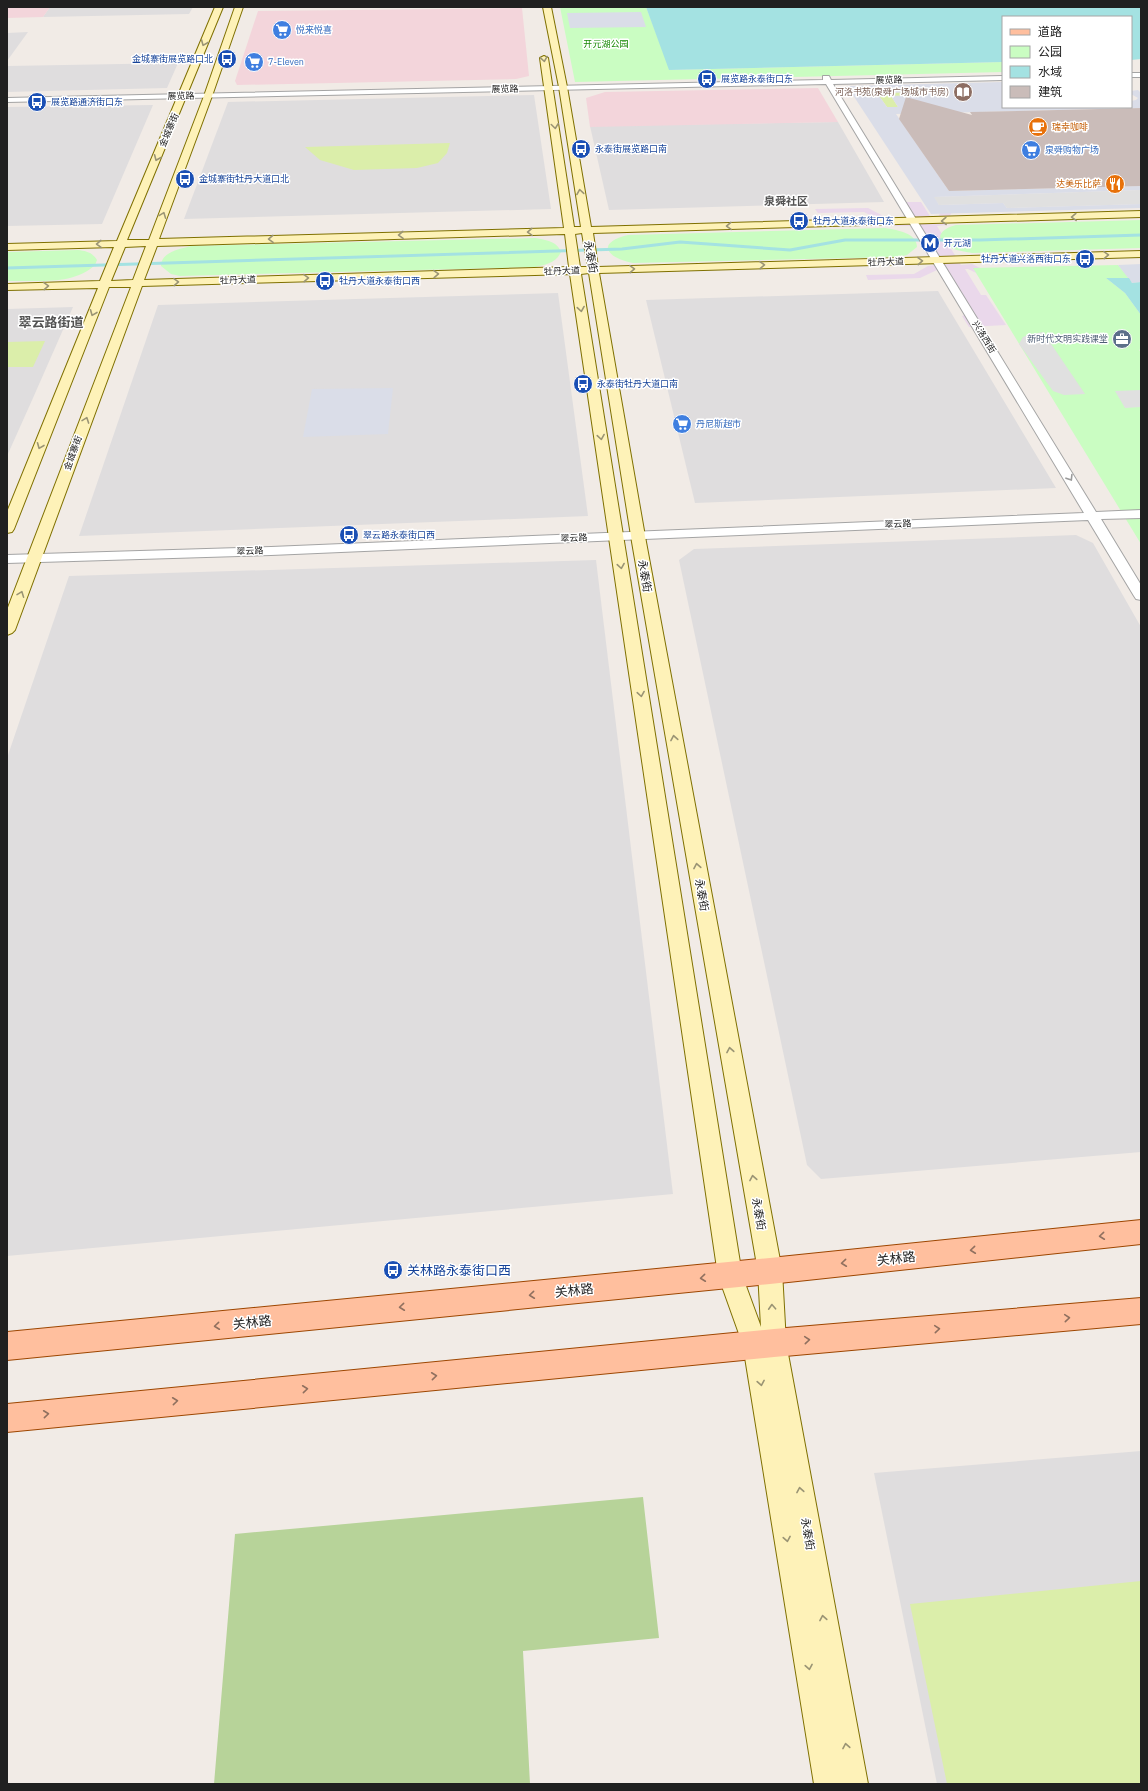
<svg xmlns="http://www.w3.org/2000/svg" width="1148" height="1791" font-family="'IBM Plex Sans','Noto Sans SC',sans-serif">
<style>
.residential{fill:#dfddde}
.commercial{fill:#f3d5db}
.industrial{fill:#ead8eb}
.grass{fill:#dbeeaa}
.forest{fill:#b7d399}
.park{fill:#cafdc2}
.parking{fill:#e0e0e0}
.plaza{fill:#dadde8;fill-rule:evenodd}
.water{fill:#a4e2e2}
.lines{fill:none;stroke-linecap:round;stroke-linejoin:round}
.stream{stroke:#a4e2e2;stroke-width:3}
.building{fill:#cabcb9}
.tertiary-casing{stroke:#a4a4a4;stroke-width:2}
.secondary-casing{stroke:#7f7000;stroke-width:2}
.primary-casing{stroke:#9d4600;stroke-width:2}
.tertiary{fill:#fff;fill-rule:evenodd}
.secondary{fill:#fef2b8;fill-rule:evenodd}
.primary{fill:#ffbf9e;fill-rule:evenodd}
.oneway{stroke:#9a9474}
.oneway2{stroke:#9b9b9b}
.oneway3{stroke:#90705f}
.labels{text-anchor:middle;stroke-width:3;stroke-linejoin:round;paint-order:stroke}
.far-shop-label{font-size:9px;fill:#366cbe;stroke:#fff;text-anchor:start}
.far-park-label{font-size:9px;fill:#178904;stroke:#fff}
.far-transit-label{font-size:9px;fill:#164399;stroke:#fff;text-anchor:start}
.far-street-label{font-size:9px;fill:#202020;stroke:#fff}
.far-education-label{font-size:9px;fill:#785e54;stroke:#fff;text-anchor:end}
.far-food-label{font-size:9px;fill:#c56008;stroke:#fff;text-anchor:start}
.far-service-label{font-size:9px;fill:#4e5e75;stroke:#fff;text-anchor:end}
.far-quarter-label{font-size:11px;font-weight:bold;fill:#535353;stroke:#fff}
.street-label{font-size:11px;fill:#202020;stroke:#fff}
.far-district-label{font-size:13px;font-weight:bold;fill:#535353;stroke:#fff}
.near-street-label{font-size:13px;fill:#202020;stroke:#fff}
.near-transit-label{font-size:13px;fill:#164399;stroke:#fff;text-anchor:start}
</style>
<rect width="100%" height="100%" fill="#f1ebe6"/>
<g class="residential">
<path d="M50,7H193L189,14L43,17Z"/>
<path d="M28,32L7,61V33Z"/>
<path d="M178,63L167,88L7,92L8,66Z"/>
<path d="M534,95L551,209L184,219L228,102Z"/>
<path d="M153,105L102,224L7,226V107Z"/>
<path d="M838,122L884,202L609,210L590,126Z"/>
<path d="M938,291L1056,488L695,503L646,300Z"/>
<path d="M558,293L588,516L79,536L158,305Z"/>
<path d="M73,307L33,398L7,456V309Z"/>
<path d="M1076,535L1093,543L1141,627V1152L821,1179L807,1165L679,560L694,549Z"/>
<path d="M596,560L673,1194L7,1256V758L69,576Z"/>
<path d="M1141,1451V1784H937L874,1473Z"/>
</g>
<g class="commercial">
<path d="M7,7H50L43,17L7,18Z"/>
<path d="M522,8L529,76L516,79L237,85L235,81L258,11Z"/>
<path d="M818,88L838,122L590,127L586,98L605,92Z"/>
</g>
<path class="industrial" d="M897,202H921L933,221H936L944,206L953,209L946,225L937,226L961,265L972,264L1004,280L1001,285L968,269H965L981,295H986L1006,325L969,327L962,316L965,315L937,270L920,278L868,280L866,275L914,274L928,266L935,265L911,226H891L864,212L818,213L815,209L868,208L895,222L908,221Z"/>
<g class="grass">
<path d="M920,92L922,95L891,96L898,107H887L877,93Z"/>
<path d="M450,143L447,153L438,163L417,168L354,170L320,160L305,147Z"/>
<path d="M45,341L33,367H7V342Z"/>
<path d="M1141,1581V1784H947L910,1604Z"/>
</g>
<path class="forest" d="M643,1497L659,1638L523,1651L530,1784H214L235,1534Z"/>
<g class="park">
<path d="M560,7H646L670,70L1003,62V72L575,82Z"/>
<path d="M1141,220V248L972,253C961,251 943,249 940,236C943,229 949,227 956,225Z"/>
<path d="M885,228C897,230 917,233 917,247L907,255L898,257L633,263C607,258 595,243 628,235Z"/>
<path d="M535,238C546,240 557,241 561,252C556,263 545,265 535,267L180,276L171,274L161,266C161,252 180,249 191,246Z"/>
<path d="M78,250C86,251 92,252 97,260L95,265C73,286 35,280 7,281V252Z"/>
<path d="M1118,265L1129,278H1106L1125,293L1141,315V349L1139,350L1141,352V544L973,268Z"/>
</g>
<g class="parking">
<path d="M1141,190V204L1007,208L1003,203L939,205L933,197Z"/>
<path d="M1043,332L1085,394L1064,395L1053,391L1019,344L1023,337L1028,335Z"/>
<path d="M1141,390V407L1125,408L1115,391Z"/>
</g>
<g class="plaza">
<path d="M641,12L646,27L570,28L567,13Z"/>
<path d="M1003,82V107H1131V101L1136,100L1138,98L1131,94V91L1138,90L1141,93V108L896,114L949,191L1141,186V190L934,197L939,205L1003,203L1007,208L1141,204V208L931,214L847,86ZM920,92L922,95L891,96L898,107H887L877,93Z"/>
<path d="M1141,264V282L1132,283L1118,265Z"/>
<path d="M393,388L388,434L303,437L312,389Z"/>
</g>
<g class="water">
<path d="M646,7H1141V59L1131,60V17H1003V62L669,70Z"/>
<path d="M1106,278H1129L1132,283L1141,282V315L1125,293Z"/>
</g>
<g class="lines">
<path class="stream" d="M7,268L622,249L680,242L790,250L845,240H980L1141,235"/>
</g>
<path class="building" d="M906,97L972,115L970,112L1141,108V186L949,191L899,119Z"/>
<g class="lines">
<g class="tertiary-casing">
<g id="tertiary">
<rect x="1131" y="73" width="10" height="4"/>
<path d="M823,76H829L831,80L1003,76V80L833,84L1096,512L1141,510V518L1101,519L1141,585V600L1136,599L1134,596L1088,520L271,555L7,563V555L271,547L1084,513L826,84L7,102V98L823,80Z"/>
</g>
</g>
<g class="secondary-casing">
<path id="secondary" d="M215,7H223L127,240H149L204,96L235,7H243L212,96L159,239L564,228L540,58L544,56L548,58L574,227H581L559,87L543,7H551L567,87L591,227L1141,211V217L593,233L598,267L1141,251V257L599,273L646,542L782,1271L786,1343L868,1784H814L743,1345L718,1275L570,274L142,286L15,630L12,633L7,635V610L131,287H109L14,529L12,532L7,533V512L98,288L7,290V284L100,281L114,247L7,250V244L117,241ZM582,233L588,267H580L575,234ZM565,234L569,267L144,280L157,246ZM146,246L133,280L111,281L125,247ZM589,273L632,542L758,1271L761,1327L742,1275L581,274Z"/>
</g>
<g class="primary-casing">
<g id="primary">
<path d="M1141,1220V1244L770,1284L7,1360V1332L770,1258Z"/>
<path d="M1141,1298V1324L774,1357L7,1432V1404L774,1329Z"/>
</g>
</g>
<use href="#tertiary" class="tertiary"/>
<use href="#secondary" class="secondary"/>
<use href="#primary" class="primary"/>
</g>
<defs><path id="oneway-chevron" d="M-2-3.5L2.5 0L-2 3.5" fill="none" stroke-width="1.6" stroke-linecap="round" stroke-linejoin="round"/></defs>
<g class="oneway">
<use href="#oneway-chevron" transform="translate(204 43) rotate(112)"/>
<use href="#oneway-chevron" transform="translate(544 59) rotate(81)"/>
<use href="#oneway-chevron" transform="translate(555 126) rotate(82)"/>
<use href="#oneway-chevron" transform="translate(157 158) rotate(113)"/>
<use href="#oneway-chevron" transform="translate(580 192) rotate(-99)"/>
<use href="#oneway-chevron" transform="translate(163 215) rotate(-69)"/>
<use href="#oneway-chevron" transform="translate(1074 217) rotate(178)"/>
<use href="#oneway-chevron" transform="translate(944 221) rotate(178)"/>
<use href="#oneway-chevron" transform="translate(729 226) rotate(178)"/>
<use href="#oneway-chevron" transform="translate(530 232) rotate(178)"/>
<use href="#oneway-chevron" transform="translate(401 235) rotate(178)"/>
<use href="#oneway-chevron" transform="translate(271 239) rotate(178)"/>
<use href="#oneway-chevron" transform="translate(99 244) rotate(178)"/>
<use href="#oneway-chevron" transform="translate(1106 255) rotate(-2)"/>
<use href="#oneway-chevron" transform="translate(920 261) rotate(-2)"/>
<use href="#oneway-chevron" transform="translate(762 265) rotate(-2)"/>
<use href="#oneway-chevron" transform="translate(632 269) rotate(-2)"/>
<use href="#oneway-chevron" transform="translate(436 274) rotate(-2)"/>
<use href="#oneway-chevron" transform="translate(306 278) rotate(-2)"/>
<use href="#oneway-chevron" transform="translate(176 282) rotate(-2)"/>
<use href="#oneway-chevron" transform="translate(46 286) rotate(-2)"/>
<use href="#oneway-chevron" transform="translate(581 309) rotate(81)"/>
<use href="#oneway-chevron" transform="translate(93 313) rotate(112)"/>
<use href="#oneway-chevron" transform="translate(86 420) rotate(-70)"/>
<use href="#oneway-chevron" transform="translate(601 437) rotate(81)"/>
<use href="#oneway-chevron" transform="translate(40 446) rotate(112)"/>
<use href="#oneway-chevron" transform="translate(621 566) rotate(81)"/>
<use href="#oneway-chevron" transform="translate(21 594) rotate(-69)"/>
<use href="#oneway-chevron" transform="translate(641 694) rotate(81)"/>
<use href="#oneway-chevron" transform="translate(674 738) rotate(-100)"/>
<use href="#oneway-chevron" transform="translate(697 866) rotate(-100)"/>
<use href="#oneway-chevron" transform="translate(730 1050) rotate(-100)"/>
<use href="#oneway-chevron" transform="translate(753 1178) rotate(-100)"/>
<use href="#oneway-chevron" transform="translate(772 1307) rotate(-93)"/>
<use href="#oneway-chevron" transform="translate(761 1383) rotate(80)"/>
<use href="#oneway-chevron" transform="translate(800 1490) rotate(-100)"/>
<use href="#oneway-chevron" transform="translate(787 1539) rotate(80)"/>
<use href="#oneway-chevron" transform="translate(823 1618) rotate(-100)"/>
<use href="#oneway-chevron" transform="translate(809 1667) rotate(80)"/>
<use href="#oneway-chevron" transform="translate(846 1746) rotate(-100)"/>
</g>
<use class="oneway2" href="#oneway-chevron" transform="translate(1070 478) rotate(58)"/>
<g class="oneway3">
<use href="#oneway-chevron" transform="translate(1102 1236) rotate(174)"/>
<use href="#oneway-chevron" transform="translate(973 1250) rotate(174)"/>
<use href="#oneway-chevron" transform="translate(844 1263) rotate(174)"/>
<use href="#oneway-chevron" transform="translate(703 1278) rotate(174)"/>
<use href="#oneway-chevron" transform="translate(532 1295) rotate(174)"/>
<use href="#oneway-chevron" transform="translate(402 1307) rotate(174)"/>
<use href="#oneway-chevron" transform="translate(1067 1318) rotate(-5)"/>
<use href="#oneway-chevron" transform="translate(217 1326) rotate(174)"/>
<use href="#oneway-chevron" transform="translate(937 1329) rotate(-5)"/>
<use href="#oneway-chevron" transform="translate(807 1340) rotate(-5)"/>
<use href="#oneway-chevron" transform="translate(434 1376) rotate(-6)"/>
<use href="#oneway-chevron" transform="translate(305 1389) rotate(-6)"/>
<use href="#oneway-chevron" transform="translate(175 1401) rotate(-6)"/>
<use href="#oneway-chevron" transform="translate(46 1414) rotate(-6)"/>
</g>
<defs>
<g id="supermarket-disc" transform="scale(1)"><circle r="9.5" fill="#3f7fe0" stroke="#fff"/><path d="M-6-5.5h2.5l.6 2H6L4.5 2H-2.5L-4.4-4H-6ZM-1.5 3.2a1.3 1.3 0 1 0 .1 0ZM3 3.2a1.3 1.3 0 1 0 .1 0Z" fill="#fff"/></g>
<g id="bus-disc" transform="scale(1)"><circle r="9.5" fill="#1a4fb4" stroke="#fff"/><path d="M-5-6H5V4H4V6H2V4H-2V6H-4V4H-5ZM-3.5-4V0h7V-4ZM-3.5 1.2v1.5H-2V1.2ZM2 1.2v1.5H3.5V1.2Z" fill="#fff"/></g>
<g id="library-disc" transform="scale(1)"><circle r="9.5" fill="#8d6e63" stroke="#fff"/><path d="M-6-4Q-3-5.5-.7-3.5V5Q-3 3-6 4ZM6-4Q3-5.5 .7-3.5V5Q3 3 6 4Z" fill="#fff"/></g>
<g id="cafe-disc" transform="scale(1)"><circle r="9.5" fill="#e8710a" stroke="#fff"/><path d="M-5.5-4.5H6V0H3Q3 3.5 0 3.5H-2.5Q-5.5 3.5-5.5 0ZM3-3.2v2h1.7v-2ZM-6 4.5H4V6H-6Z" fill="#fff"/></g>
<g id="restaurant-disc" transform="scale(1)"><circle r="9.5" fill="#e8710a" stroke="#fff"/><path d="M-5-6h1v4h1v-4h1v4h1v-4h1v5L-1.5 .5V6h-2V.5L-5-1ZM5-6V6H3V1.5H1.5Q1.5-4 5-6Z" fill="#fff"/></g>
<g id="metro-disc" transform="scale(1)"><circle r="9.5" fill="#1a4fb4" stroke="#fff"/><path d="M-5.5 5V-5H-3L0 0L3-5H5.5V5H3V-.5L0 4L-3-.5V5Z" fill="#fff"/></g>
<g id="office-disc" transform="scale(1)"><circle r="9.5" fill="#5c6f8a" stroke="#fff"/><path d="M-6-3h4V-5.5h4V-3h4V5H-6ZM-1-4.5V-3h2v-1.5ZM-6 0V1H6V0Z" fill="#fff"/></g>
</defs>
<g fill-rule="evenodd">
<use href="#supermarket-disc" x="282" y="30"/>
<use href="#bus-disc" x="227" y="59"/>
<use href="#supermarket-disc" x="254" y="62"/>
<use href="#bus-disc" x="707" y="79"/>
<use href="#library-disc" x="963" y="92"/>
<use href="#bus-disc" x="37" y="102"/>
<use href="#cafe-disc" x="1038" y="127"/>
<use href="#bus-disc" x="581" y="149"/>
<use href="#supermarket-disc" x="1031" y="150"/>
<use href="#bus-disc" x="185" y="179"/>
<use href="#restaurant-disc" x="1115" y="184"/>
<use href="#bus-disc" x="799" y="221"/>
<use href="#metro-disc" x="930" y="243"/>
<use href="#bus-disc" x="1085" y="259"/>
<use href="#bus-disc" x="325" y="281"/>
<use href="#office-disc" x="1122" y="339"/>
<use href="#bus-disc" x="583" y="384"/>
<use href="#supermarket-disc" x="682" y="424"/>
<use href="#bus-disc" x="349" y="535"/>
<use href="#bus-disc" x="393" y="1270"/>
</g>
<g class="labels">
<g class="far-shop-label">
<text x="296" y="33">悦来悦喜</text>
<text x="268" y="65">7-Eleven</text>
<text x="1045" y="153">泉舜购物广场</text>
<text x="696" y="427">丹尼斯超市</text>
</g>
<g class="far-park-label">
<text x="606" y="47">开元湖公园</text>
</g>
<g class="far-transit-label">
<text x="213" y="62" text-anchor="end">金城寨街展览路口北</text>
<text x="721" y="82">展览路永泰街口东</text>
<text x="51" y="105">展览路通济街口东</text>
<text x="595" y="152">永泰街展览路口南</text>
<text x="199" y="182">金城寨街牡丹大道口北</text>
<text x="813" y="224">牡丹大道永泰街口东</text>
<text x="944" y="246">开元湖</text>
<text x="1071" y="262" text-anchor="end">牡丹大道兴洛西街口东</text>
<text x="339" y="284">牡丹大道永泰街口西</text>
<text x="597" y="387">永泰街牡丹大道口南</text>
<text x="363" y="538">翠云路永泰街口西</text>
</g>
<g class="far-street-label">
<text transform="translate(889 80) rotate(-1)" y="3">展览路</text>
<text transform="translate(505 89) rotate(-1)" y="3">展览路</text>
<text transform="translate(181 96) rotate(-1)" y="3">展览路</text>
<text transform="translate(169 130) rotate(-67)" y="3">金城寨街</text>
<text transform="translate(886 262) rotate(-2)" y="3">牡丹大道</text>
<text transform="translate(562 271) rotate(-2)" y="3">牡丹大道</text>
<text transform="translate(238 280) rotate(-2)" y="3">牡丹大道</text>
<text transform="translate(984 337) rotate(58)" y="3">兴洛西街</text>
<text transform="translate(73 453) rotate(-70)" y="3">金城寨街</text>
<text transform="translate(898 524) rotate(-2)" y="3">翠云路</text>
<text transform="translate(574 538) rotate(-2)" y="3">翠云路</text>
<text transform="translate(250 551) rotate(-2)" y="3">翠云路</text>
</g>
<g class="far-education-label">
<text x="949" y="95">河洛书苑(泉舜广场城市书房)</text>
</g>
<g class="far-food-label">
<text x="1052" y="130">瑞幸咖啡</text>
<text x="1101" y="187" text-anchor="end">达美乐比萨</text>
</g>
<g class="far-service-label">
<text x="1108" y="342">新时代文明实践课堂</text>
</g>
<g class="far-quarter-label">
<text x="786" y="205">泉舜社区</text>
</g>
<g class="street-label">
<text transform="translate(591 257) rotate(80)" y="4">永泰街</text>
<text transform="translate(645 576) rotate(80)" y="4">永泰街</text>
<text transform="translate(702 895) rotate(80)" y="4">永泰街</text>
<text transform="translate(759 1214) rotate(80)" y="4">永泰街</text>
<text transform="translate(808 1534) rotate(80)" y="4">永泰街</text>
</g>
<g class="far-district-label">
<text x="51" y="327">翠云路街道</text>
</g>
<g class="near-street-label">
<text transform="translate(896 1258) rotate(-6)" y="5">关林路</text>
<text transform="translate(574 1290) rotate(-6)" y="5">关林路</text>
<text transform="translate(252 1322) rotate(-6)" y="5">关林路</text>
</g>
<g class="near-transit-label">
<text x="407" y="1275">关林路永泰街口西</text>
</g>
</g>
<rect width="1148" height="1791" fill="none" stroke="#202020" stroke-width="16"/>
<rect x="1002" y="16" width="130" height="92" fill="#ffffff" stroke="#a6a6a6"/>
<rect x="1010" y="29" width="20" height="6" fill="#ffbf9e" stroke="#a6a6a6"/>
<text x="1038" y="36" font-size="12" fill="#202020">道路</text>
<rect x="1010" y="46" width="20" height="12" fill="#cafdc2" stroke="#a6a6a6"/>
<text x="1038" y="56" font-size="12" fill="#202020">公园</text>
<rect x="1010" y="66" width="20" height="12" fill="#a4e2e2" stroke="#a6a6a6"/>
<text x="1038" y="76" font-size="12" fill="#202020">水域</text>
<rect x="1010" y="86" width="20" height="12" fill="#cabcb9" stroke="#a6a6a6"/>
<text x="1038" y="96" font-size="12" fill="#202020">建筑</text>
</svg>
